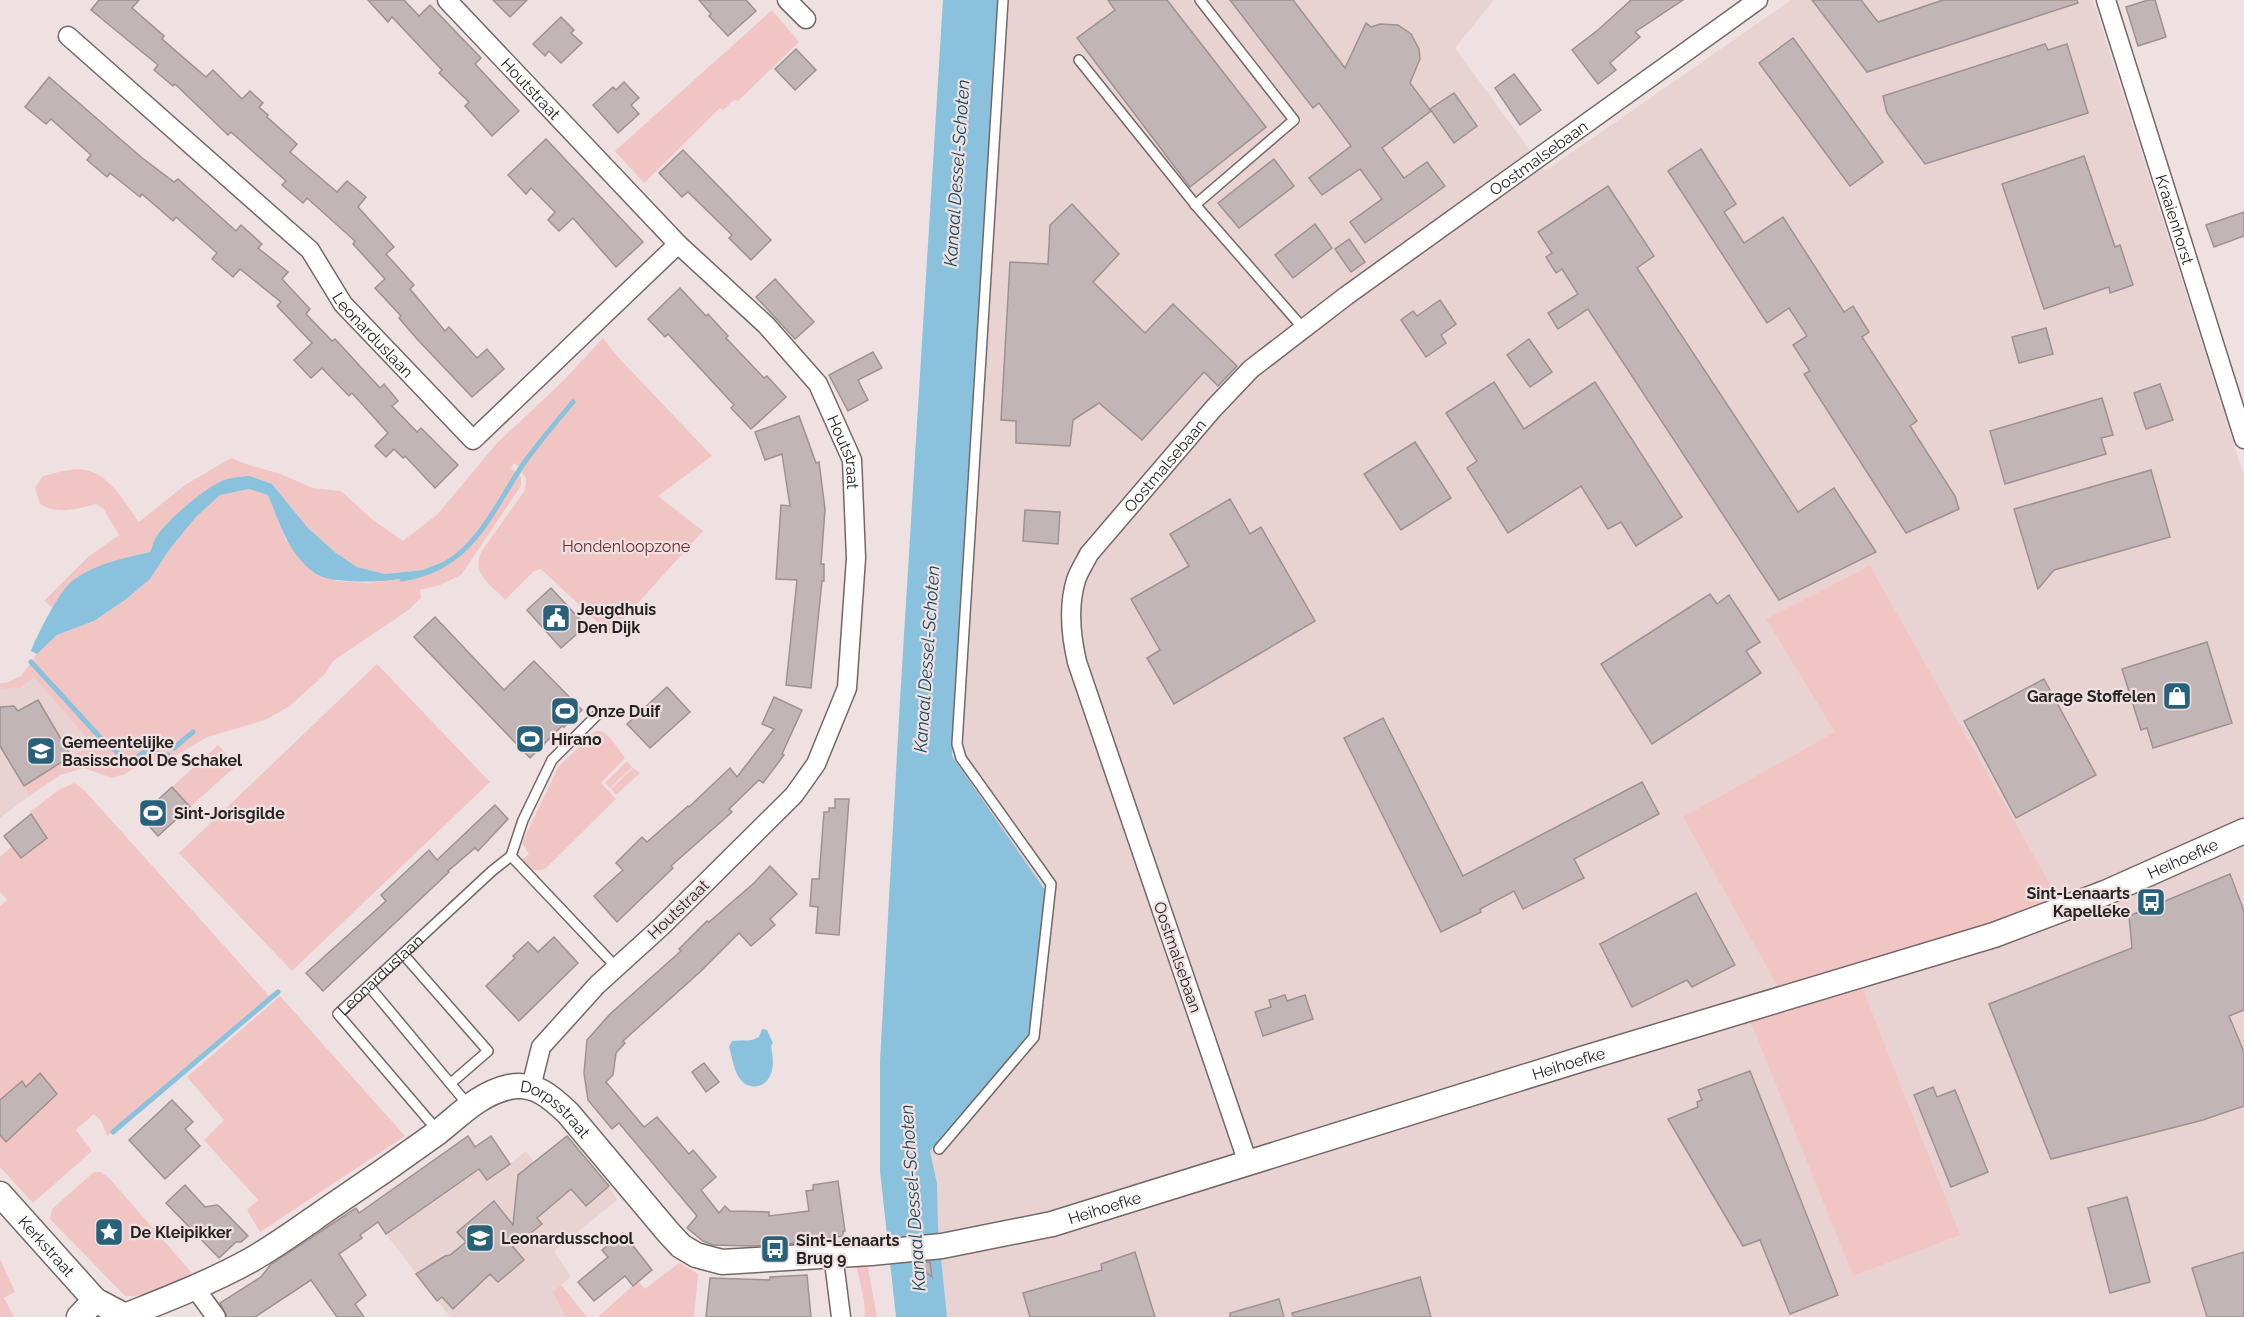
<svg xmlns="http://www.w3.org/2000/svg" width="2244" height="1317" font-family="Raleway,sans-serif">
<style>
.built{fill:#e9d3d2}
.green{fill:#f2c5c5}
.water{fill:#8ac2dd}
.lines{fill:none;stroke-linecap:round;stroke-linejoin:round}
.stream{stroke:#8ac2dd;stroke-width:5}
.building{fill:#c2b5b5;stroke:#9e9191;stroke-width:1.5}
.service-casing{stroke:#746867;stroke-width:12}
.minor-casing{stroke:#746867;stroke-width:21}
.tertiary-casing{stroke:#746867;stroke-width:27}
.service{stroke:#fff;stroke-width:9}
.minor{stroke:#fff;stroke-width:18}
.tertiary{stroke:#fff;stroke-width:24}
.labels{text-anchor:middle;stroke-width:4.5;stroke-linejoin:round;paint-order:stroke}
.street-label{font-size:16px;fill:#282323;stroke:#efe1e1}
.park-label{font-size:16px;fill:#6f292f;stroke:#efe1e1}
.poi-label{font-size:16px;font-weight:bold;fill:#282323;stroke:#efe1e1;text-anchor:start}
.water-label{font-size:18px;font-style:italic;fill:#19485b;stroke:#efe1e1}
</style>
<rect width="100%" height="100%" fill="#efe1e1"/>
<g class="built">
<path d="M998,0H1494L1455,48L1545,171L1791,0H2093L2244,476V1317H947L938,1227L937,1183L930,1151L1030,1036L1045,890L952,757L954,699Z"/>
<path d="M34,676L93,745L70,756L24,786L29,796L0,818V689L21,688Z"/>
<path d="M468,1136L475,1147L491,1136L510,1164L526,1151L534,1162L609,1186L617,1200L554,1251L571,1277L552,1292L566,1317H450L379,1225L387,1219Z"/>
</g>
<g class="green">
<path d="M772,10L799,42L738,101L734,100L723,110L720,108L644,183L615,151Z"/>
<path d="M603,338L617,356L712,456L658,496L703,531L610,634L541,569L534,571L505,600C490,583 472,576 481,552L525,490L526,478L522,473L521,468L514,463L511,468L521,477V486L461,575L440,585L420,590L421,598L407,611L333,661L325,674L290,706L265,720L207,737L160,765L150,759L125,774L112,778L84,768L60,775L29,796L24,786L70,756L93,745L34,677L21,688L0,689V683H6L21,676L37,654L57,635L94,621L125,600L150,579L169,550L196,517L220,495L249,489L268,495L286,540L336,581L368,583L411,578L435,570L448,561L423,570L385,574L357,567L336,553L308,528L272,484L250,476C214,495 164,510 151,552L128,557L70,583L53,608L44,601L89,556L119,535L103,508L96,504C77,509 57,515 40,504L35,488L43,476C56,473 73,467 86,470C110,475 125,503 139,522L185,485L231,458L249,465L278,473L313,488L341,491L373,520L403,541L438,514L497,443L562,382Z"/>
<path d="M1870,566L2064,909L1858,977L1960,1235L1853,1276L1746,1010L1784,998L1683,817L1835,732L1766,619Z"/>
<path d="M377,664L490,782L292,971L179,853Z"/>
<path d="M596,731H602L611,739L625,758L601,783L616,799L546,868L542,870H532L522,859L529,854L522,843L558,767Z"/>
<path d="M218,745L237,765L190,807L172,787Z"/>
<path d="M627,761L632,767L610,788L605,783Z"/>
<path d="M633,768L640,773L616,795L611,789Z"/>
<path d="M75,783L85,791L271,998L107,1136L101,1121L94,1114L76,1130L92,1151L33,1203L0,1167V906L7,900L0,892V857L12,846L22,858L47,838L30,812L60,789Z"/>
<path d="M280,996L405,1136L260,1232L247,1210L258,1200L204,1140L224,1120L187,1077Z"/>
<path d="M94,1172H101L110,1179L192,1273C171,1284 149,1298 125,1296L50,1219L52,1209Z"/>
<path d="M0,1259L15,1292L4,1298L14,1317H0Z"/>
<path d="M865,1260L868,1268L877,1317H865L864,1300L856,1264Z"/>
<path d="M679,1263L698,1274L694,1317H598L638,1281L645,1289Z"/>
<path d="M561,1285L587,1317H566L552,1292Z"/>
</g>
<g class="water">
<path d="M943,0H998L954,699L952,756L1045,890L1030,1036L930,1151L937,1183L938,1227L947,1317H896L880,1171V1061L900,700Z"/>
<path d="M250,476L272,484L308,528L336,553L357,567L385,574L423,570L453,558C421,580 385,583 347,581C335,580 322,579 312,571C288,552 279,522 268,495L249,489L220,495L196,517L169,550L150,579L125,600L94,621L57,635L37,654L31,651C37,635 59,592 71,582C94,564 123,558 150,552C152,548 153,543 155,539C164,523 201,491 218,483C228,477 239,477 250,476Z"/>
<path d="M762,1029L767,1030L773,1043L771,1046C772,1053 774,1062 772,1070C769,1086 751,1093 740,1079C734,1071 732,1057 729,1047L732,1041C742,1039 749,1043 759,1037Z"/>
</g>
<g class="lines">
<g class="stream">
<path d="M402,579C472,568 489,515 524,463C539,442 556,422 573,402"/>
<path d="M31,662L108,746L117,751L122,763L128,764L151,747L161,757L168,755"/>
<path d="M174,748L193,732"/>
<path d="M113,1132L278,992"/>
</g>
</g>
<g class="building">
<path d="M99,0H139L132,8L164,36L162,39L206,77L213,70L242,99L250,91L263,103L259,107L268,115L267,117L297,144L290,152L337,192L347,181L366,197L358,207L394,247L386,254L414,285L410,289L445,331L449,327L477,358L487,349L504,369L472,397L417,339L399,318L401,316L375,288L385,279L353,244L355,241L307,198L303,203L282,185L286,181L231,132L228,135L175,84L173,86L154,70L158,65L91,10Z"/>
<path d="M368,0H404L419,16L430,5L481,58L475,64L519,111L492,136L465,106L469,102L439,73L442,70L392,17L388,22Z"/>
<path d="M493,0H527L510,17Z"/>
<path d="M699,0H746L756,11L728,36L709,16L711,14Z"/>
<path d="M1108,0H1167L1266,127L1190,187L1077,38L1115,10Z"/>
<path d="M1230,0H1293L1345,68L1366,23L1371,27L1380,24L1398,25L1411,34L1419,49L1420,59L1410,83L1431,111L1382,148L1404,178L1427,162L1445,186L1365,243L1350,222L1382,199L1360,169L1322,195L1309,178L1351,146L1319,103L1313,108Z"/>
<path d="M1631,0H1683L1635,32L1640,37L1610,63L1616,70L1598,84L1572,50L1598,30Z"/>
<path d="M1812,0H1861L1878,22L1943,0H2077L2078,3L1867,72Z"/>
<path d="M2148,0H2155L2166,37L2138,46L2126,7Z"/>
<path d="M561,17L574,30L571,33L582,43L561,63L549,51L545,56L533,44Z"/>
<path d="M1793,38L1883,162L1850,186L1759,63Z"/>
<path d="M2045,44L2048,50L2067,44L2088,113L1925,164L1887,113L1883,96Z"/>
<path d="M796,49L816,70L795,90L775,69Z"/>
<path d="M1514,74L1541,110L1520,125L1495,88Z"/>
<path d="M49,77L141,157L174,182L178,179L236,231L241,225L262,244L258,248L288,272L282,279L310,309L306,314L332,341L335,339L380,388L384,384L398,401L392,406L417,432L421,428L458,465L435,488L405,456L403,458L394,449L386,457L375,446L388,433L352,393L349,396L322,368L311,378L294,360L312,343L277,306L281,302L240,269L233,277L212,259L217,253L176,217L173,221L142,194L140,197L110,173L107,177L87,160L91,155L51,119L46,124L25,107Z"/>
<path d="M624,82L639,98L631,105L639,114L618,133L593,105L613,87L616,90Z"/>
<path d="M1454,93L1477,126L1454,143L1430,109Z"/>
<path d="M546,139L643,242L616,267L573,218L559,231L548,220L555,212L531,188L526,194L508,175Z"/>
<path d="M1701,149L1736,204L1724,212L1744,243L1783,217L1844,312L1853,306L1869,332L1862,337L1917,421L1910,426L1955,496L1959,509L1906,533L1804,374L1810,371L1793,345L1807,336L1789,308L1767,323L1668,171Z"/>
<path d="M683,150L771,240L751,260L729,238L732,235L688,192L682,197L659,173Z"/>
<path d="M2084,156L2115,247L2120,245L2133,285L2110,293L2109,287L2044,309L2002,184Z"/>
<path d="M1274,159L1294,186L1239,228L1218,203Z"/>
<path d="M1608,186L1654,256L1637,268L1798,512L1834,488L1876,552L1779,600L1588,309L1558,329L1548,313L1578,294L1562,269L1556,273L1546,257L1552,253L1538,232Z"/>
<path d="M1072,204L1119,254L1093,282L1145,333L1173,304L1237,366L1218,386L1204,372L1142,440L1099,403L1073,420L1070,446L1016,443V421L1001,420L1010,262L1048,264L1050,225Z"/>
<path d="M2244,212V236L2214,247L2206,225Z"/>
<path d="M1315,224L1332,248L1293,278L1275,255Z"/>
<path d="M1349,239L1365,262L1351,272L1335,249Z"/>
<path d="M775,279L814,322L795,339L756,297Z"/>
<path d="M680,288L706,316L708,314L728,336L726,338L764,378L767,376L786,397L751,429L731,408L734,405L697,365L668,334L665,337L648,319Z"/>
<path d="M1440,300L1456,324L1441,335L1446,343L1426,357L1401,320L1413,311L1417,316Z"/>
<path d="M2046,328L2053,354L2019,363L2012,337Z"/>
<path d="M1529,339L1552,372L1530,387L1507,355Z"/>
<path d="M873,352L882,368L858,380L868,400L848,411L829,375Z"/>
<path d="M1494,382L1524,429L1595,382L1682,517L1636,546L1621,522L1608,529L1581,486L1508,533L1467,468L1477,461L1446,413Z"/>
<path d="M2160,384L2173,420L2146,429L2134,393Z"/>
<path d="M2102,398L2113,435L2101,438L2106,454L2005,484L1990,431Z"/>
<path d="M799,416L816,463L819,462L825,509L821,564H824V581H822L811,688L786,685L797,580L776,579L781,505L790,506L782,454L765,460L755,432Z"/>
<path d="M1415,442L1451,498L1401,530L1364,474Z"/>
<path d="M2151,470L2170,537L2054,570L2038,589L2014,509Z"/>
<path d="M1230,499L1250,534L1261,527L1315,621L1174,704L1147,658L1160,650L1131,599L1189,566L1170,534Z"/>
<path d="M1025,510L1060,512L1058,544L1023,541Z"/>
<path d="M551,588L586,626L561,648L527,610Z"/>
<path d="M1710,594L1717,604L1729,595L1760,642L1746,651L1761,673L1652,744L1601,664Z"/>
<path d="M435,617L504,690L534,661L582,710L564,727L562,726L530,758L414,637Z"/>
<path d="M2207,642L2232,723L2153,748L2147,728L2141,730L2122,669Z"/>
<path d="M2044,679L2096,775L2016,818L1964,721Z"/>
<path d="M667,687L690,712L650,748L627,724Z"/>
<path d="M774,697L802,710L782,754L784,755L763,783L759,780L729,809L732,812L671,866L673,868L617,922L594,896L623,870L616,863L642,837L647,842L688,806L689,807L730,768L737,777L774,729L762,724Z"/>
<path d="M38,700L71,756L24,786L0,746V707L14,706L18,711Z"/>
<path d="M1383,718L1463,876L1642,782L1659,814L1574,859L1584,878L1523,909L1514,891L1480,909L1481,912L1441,932L1344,738Z"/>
<path d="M172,787L190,807L158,836L140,816Z"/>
<path d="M835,799H849L839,935L816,933L818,907L810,906L812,879H819L824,812H829V808H835Z"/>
<path d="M495,805L508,819L478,851L475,848L448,871L449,872L323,991L306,973L386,901L381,895L429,850L437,860Z"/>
<path d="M31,814L47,838L21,858L4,836Z"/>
<path d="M770,866L797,894L770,919L775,925L751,946L739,933L701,971L623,1041L625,1043L616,1053L613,1075L606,1082L644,1127L657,1117L689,1154L693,1150L716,1177L701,1190L719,1213L725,1206L730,1211L769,1212V1216L809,1211L806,1191L813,1190V1185L838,1181L845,1231H843V1236L799,1243L752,1246L713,1245L703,1241L687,1228L697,1216L619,1123L612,1129L588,1100L584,1073L587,1040L610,1014L681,951L679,949L707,921L709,922L754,883Z"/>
<path d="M2230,874L2244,911V1010L2229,1016L2244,1052V1106L2203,1120L2051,1159L1989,1004L2132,948L2129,916Z"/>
<path d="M1696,893L1735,965L1692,987L1687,980L1632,1007L1600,944Z"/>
<path d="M554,937L578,963L519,1021L486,986L515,958L513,956L528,942L538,952Z"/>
<path d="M1285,995L1287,1001L1305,995L1313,1019L1263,1036L1255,1012L1271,1007L1269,1000Z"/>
<path d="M704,1063L719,1082L706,1092L692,1072Z"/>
<path d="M1750,1071L1838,1295L1790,1314L1760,1240L1743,1246L1668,1119L1698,1107L1697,1102L1702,1100L1698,1090Z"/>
<path d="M40,1073L57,1094L6,1142L0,1135V1100L22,1081L26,1087Z"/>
<path d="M1933,1087L1937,1097L1955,1090L1988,1172L1951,1187L1914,1095Z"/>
<path d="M172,1100L193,1122L185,1129L200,1146L165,1179L129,1140Z"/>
<path d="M468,1136L475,1147L491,1136L510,1164L487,1180L479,1169L386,1234L378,1222L360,1235L362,1238L339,1254L366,1295L355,1304L364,1317H337L311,1280L255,1317H227L220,1303L261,1277L271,1264L356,1208L359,1213Z"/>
<path d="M567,1136L609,1186L586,1206L571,1189L537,1218L542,1224L513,1247L524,1260L498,1282L490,1274L453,1309L442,1297L437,1301L416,1274L445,1256L450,1255L466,1242L457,1232L494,1201L513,1225L518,1175Z"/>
<path d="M185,1185L205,1207L217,1205L220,1207L248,1236L241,1242H236L219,1258L166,1203Z"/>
<path d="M2127,1197L2150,1282L2110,1293L2088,1208Z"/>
<path d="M623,1233L652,1270L633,1286L625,1276L594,1301L578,1282L608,1257L602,1250Z"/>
<path d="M1135,1252L1155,1317H1030L1023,1293L1102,1270L1101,1264Z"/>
<path d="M2244,1252V1317H2207L2192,1268Z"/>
<path d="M930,1262L932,1277L916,1263Z"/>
<path d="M807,1275L811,1317H706L710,1278L770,1280V1277Z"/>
<path d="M1420,1277L1431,1317H1293L1292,1313Z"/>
<path d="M1279,1299L1284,1317H1230V1313Z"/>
</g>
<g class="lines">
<g class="service-casing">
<g id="service">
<path d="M1079,60L1198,208L1303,328"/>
<path d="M1195,205L1294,120L1200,0"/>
<path d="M598,714L552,760L523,820L511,856L616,967"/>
<path d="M403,954L488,1051L451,1083"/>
<path d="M369,986L469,1106"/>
<path id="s1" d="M437,1130L338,1014L492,871L511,856"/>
<path d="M939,1149L1034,1037L1051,884L961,758L957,744L1003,0"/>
</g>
</g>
<g class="minor-casing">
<g id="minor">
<path id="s2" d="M447,0L678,244L766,325L818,384L852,460L856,558L847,688L816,764L794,795L662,926L597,985L541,1047L531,1087"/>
<path d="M787,0L806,19"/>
<path id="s3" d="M2106,0L2244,439"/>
<path id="s4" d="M68,36L310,250L343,304L473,440L678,244"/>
<path id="s5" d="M1248,1163L1077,662C1071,636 1068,606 1076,580C1079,571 1085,562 1089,554L1213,409L1251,369L1346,296L1758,0"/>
<path d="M833,1254L841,1317"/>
<path d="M195,1288L216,1317"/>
</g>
</g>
<g class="tertiary-casing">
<g id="tertiary">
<path id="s6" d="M0,1194L95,1300L125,1316C167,1299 209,1283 249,1261C276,1246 303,1226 329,1208C365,1184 401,1159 437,1133C460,1115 479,1094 509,1087C535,1082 551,1097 568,1113L668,1232L681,1246L696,1255L722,1262L871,1253L942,1246L1052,1224L1582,1059L1994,935L2105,893L2244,831"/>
<path d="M79,1317L95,1300"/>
</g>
</g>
<use href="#service" class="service"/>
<use href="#minor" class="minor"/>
<use href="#tertiary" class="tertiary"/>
</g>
<defs>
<g id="civic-square" transform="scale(1.5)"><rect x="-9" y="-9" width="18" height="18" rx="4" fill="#27627a" stroke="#efe1e1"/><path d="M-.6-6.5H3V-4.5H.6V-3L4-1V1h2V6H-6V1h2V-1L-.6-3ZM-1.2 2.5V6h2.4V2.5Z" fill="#fff"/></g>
<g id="shop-square" transform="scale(1.5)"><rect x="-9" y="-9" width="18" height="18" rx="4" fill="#27627a" stroke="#efe1e1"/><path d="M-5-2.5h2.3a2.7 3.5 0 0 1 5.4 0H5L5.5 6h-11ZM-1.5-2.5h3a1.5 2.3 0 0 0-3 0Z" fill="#fff"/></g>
<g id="stadium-square" transform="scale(1.5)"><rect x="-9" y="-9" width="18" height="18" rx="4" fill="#27627a" stroke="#efe1e1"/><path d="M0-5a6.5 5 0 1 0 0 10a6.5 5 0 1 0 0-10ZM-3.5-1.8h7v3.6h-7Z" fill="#fff"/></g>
<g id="school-square" transform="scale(1.5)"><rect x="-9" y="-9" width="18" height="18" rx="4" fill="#27627a" stroke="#efe1e1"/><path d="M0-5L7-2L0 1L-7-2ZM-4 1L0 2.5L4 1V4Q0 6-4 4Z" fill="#fff"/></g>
<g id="bus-square" transform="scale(1.5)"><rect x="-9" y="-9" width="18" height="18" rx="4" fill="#27627a" stroke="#efe1e1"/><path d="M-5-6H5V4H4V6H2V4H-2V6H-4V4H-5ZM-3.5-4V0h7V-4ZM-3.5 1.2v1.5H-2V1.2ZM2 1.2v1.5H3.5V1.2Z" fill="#fff"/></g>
<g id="sight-square" transform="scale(1.5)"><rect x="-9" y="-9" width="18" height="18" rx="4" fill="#27627a" stroke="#efe1e1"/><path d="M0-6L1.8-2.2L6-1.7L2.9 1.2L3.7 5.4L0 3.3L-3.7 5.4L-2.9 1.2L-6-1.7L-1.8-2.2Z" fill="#fff"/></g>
</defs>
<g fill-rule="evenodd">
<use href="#civic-square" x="556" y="618"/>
<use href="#shop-square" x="2177" y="696"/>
<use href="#stadium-square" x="565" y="711"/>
<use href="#stadium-square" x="530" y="739"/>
<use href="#school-square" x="41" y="751"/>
<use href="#stadium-square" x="153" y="813"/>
<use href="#bus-square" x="2151" y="902"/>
<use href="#sight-square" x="109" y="1232"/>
<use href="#school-square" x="480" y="1238"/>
<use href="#bus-square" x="775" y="1249"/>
</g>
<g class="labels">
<g class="street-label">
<text dy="6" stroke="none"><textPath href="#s2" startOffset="122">Houtstraat</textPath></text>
<text dy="6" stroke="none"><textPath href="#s5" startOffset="1244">Oostmalsebaan</textPath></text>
<text dy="6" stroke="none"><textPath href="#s3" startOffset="230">Kraaienhorst</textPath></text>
<text dy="6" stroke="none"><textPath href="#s4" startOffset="429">Leonarduslaan</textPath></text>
<text dy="6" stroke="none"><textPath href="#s2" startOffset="608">Houtstraat</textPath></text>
<text dy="6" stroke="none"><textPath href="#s5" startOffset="758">Oostmalsebaan</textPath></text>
<text dy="6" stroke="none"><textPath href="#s6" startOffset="2434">Heihoefke</textPath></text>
<text transform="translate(678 909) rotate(-44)" y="6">Houtstraat</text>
<text transform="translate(1178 957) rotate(71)" y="6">Oostmalsebaan</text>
<text dy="6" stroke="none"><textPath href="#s1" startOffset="210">Leonarduslaan</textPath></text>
<text dy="6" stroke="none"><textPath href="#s6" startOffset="1786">Heihoefke</textPath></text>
<text dy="6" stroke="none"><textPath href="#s6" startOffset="680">Dorpsstraat</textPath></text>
<text dy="6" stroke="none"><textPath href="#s6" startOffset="1300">Heihoefke</textPath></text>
<text dy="6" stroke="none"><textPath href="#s6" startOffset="70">Kerkstraat</textPath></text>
</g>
<g class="park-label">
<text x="626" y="552">Hondenloopzone</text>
</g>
<g class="poi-label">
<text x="577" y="615">Jeugdhuis<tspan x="577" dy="18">Den Dijk</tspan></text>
<text x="2156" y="702" text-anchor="end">Garage Stoffelen</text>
<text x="586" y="717">Onze Duif</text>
<text x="551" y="745">Hirano</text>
<text x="62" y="748">Gemeentelijke<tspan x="62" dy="18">Basisschool De Schakel</tspan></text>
<text x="174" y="819">Sint-Jorisgilde</text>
<text x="2130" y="899" text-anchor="end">Sint-Lenaarts<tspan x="2130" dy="18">Kapelleke</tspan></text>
<text x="130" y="1238">De Kleipikker</text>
<text x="501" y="1244">Leonardusschool</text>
<text x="796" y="1246">Sint-Lenaarts<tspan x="796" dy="18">Brug 9</tspan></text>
</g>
<g class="water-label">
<text transform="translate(957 173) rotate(-86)" y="6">Kanaal Dessel-Schoten</text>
<text transform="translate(927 659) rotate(-86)" y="6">Kanaal Dessel-Schoten</text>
<text transform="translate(913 1198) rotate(-94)" y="6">Kanaal Dessel-Schoten</text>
</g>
</g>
</svg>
